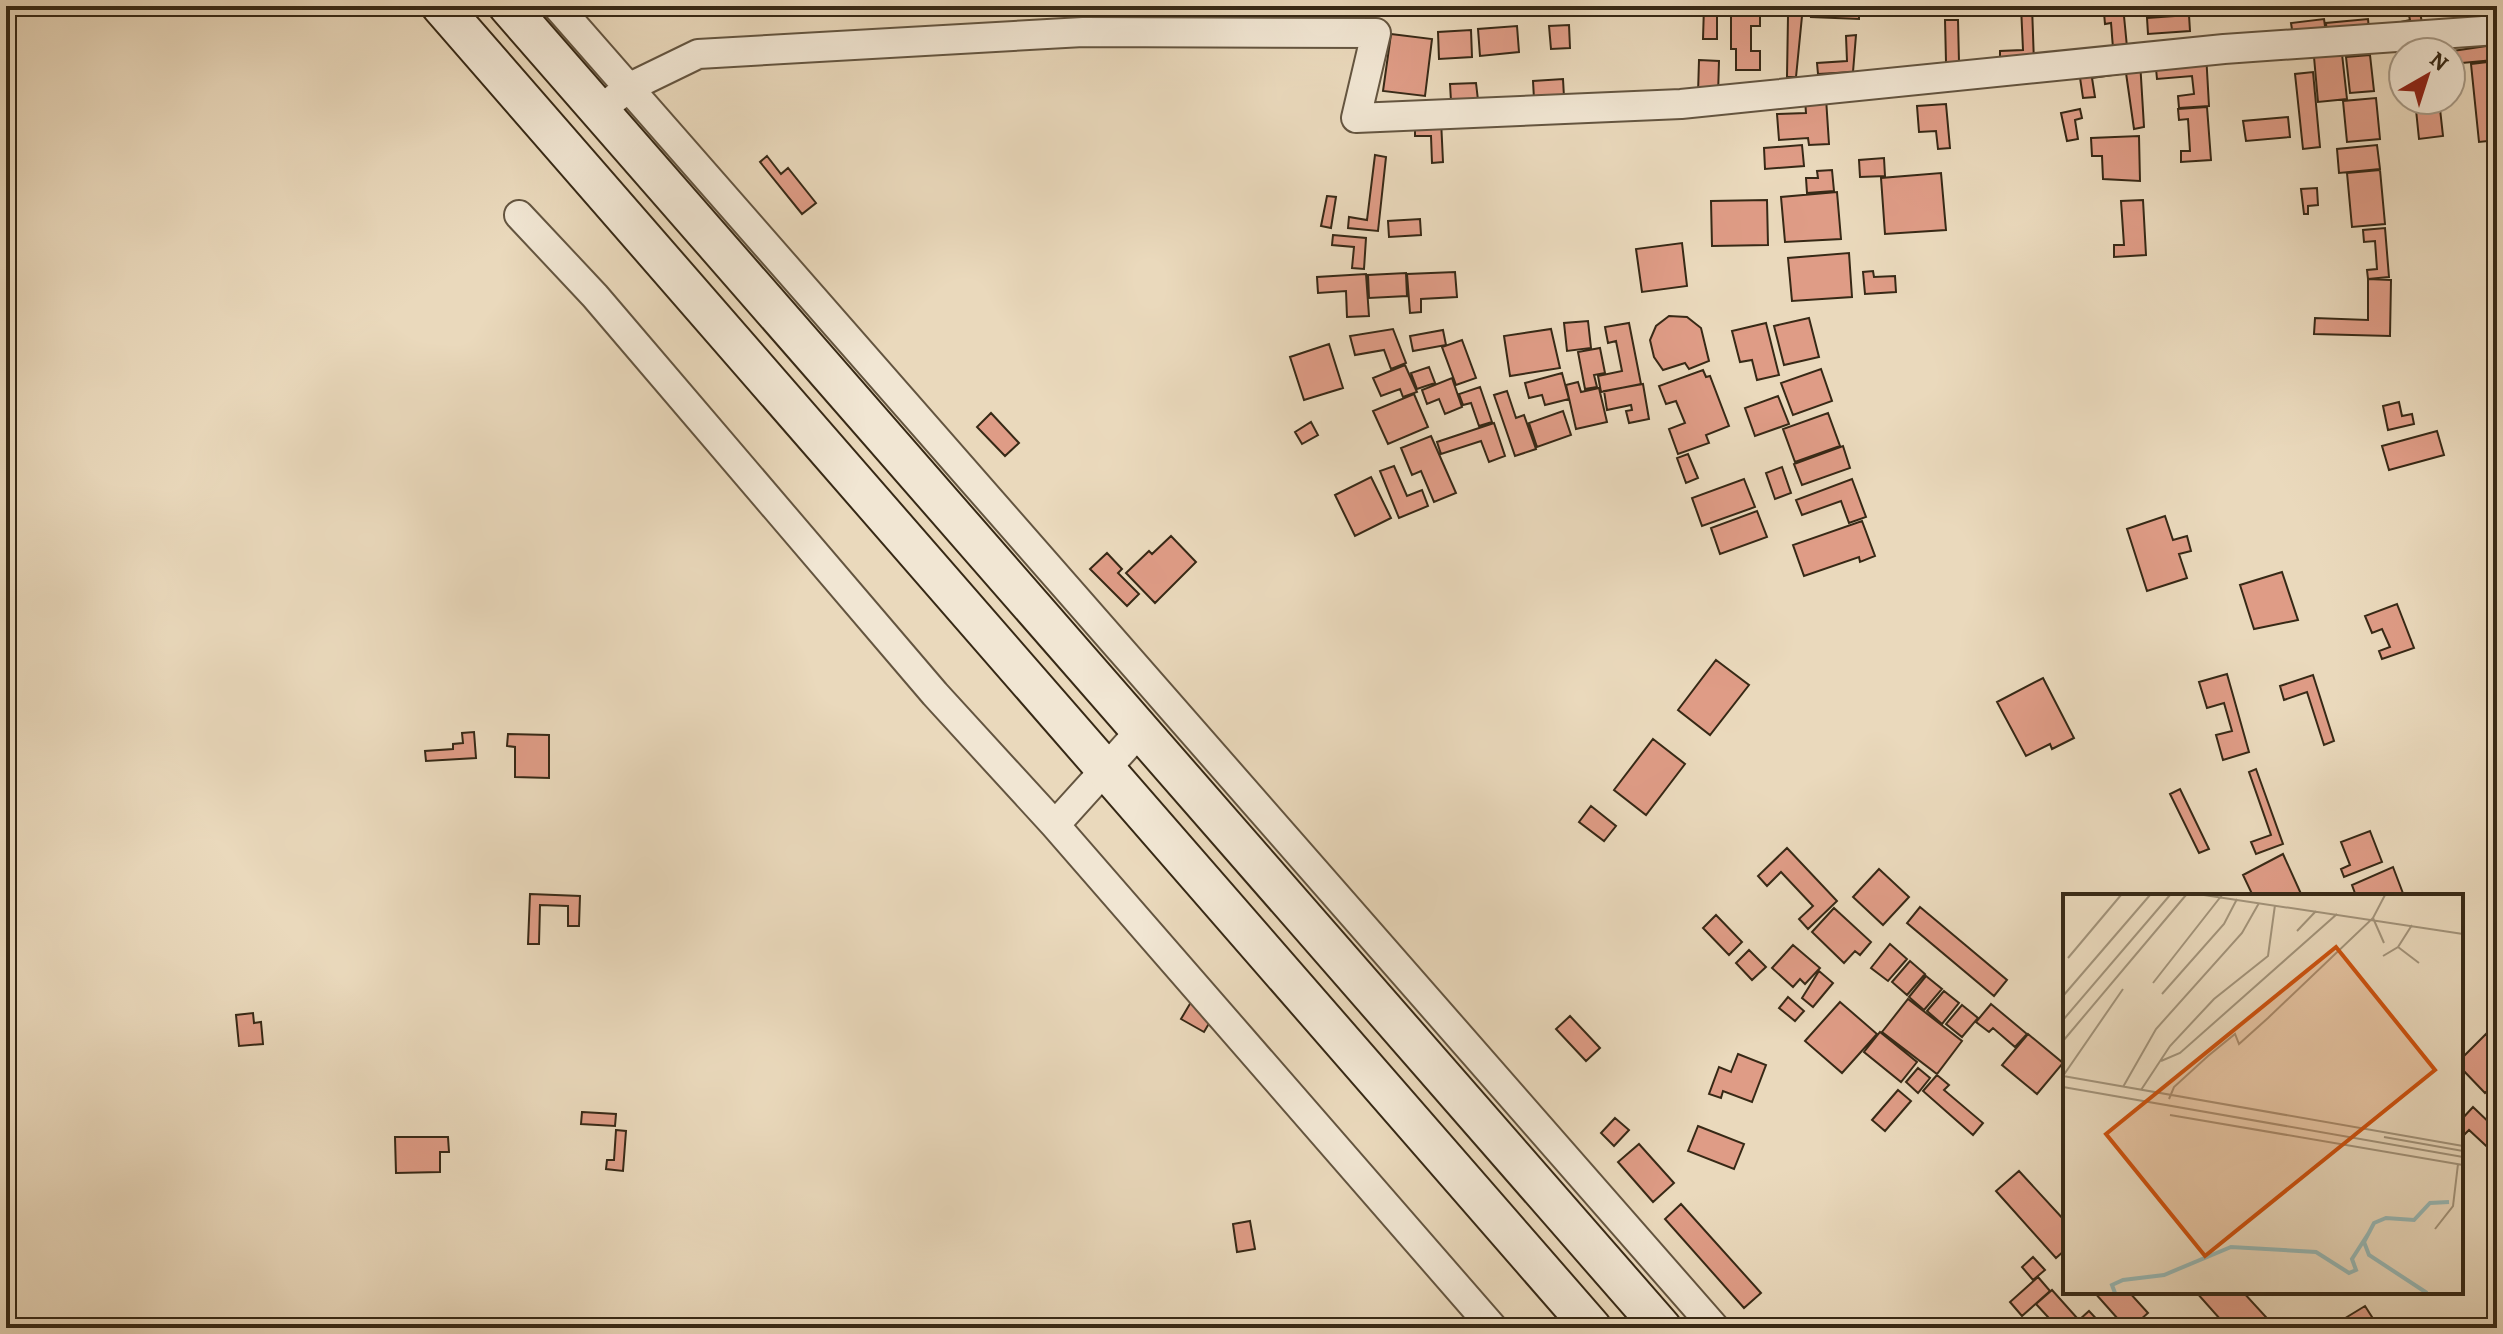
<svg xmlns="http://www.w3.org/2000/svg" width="2503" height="1334" font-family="Alegreya,serif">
<rect width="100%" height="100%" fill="#ead9bc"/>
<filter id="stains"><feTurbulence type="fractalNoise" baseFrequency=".0025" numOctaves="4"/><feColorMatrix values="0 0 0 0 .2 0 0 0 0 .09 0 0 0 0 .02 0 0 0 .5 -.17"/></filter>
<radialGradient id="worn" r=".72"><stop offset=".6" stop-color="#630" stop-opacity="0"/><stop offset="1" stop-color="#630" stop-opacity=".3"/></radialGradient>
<path fill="#df9c86" stroke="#372916" stroke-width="2" d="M1150,6H1176L1177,17L1152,20Z
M1704,6H1717V39H1703Z
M1731,6H1760V26H1751V51H1760V70H1736V49H1731Z
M1768,6H1803L1796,77H1787L1788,16H1768Z
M1812,6H1859V19L1811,17Z
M1917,6H1957V16L1916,15Z
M2021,6H2032L2034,63L2000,64V51L2023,50Z
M2086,6H2123L2127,47L2113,48L2111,23L2105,24L2104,13L2086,15Z
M2407,6H2419L2423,29L2398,34L2396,23L2410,20Z
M2189,15L2190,31L2148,34L2147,18Z
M2324,19L2326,33L2293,36L2291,23Z
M2368,19L2369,30L2327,35L2326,23Z
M1945,20H1958L1959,62H1946Z
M1569,25L1570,48L1551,49L1549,26Z
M1517,26L1519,52L1480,56L1478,29Z
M1471,30L1472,57L1439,59L1438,32Z
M1391,34L1432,39L1425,96L1383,91Z
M1856,35L1853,72L1818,74L1817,63L1847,61L1846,36Z
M2493,45L2494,60L2451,64V52H2446Z
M2206,53L2209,106L2179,108L2178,96L2194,94L2192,76L2157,79L2155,58Z
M2342,54L2347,99L2318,102L2314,57Z
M2370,55L2374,91L2350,93L2346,57Z
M1699,60L1719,61L1718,96L1698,94Z
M2140,61L2144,127L2134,129L2126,73L2092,78L2095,97L2083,98L2079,71Z
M2496,61L2497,140L2479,142L2471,64Z
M2313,72L2320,147L2303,149L2295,74Z
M1563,79L1564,97L1534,99L1533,81Z
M1476,83L1478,100L1451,101L1450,84Z
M1826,98L1829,144L1809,145L1808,138L1779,140L1777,114L1806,113L1805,99Z
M2376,98L2380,139L2347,142L2343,101Z
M2415,100H2439L2443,136L2419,139Z
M1946,104L1950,148L1938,149L1936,131L1919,132L1917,106Z
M2207,107L2211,160L2181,162V151H2190L2188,119L2179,120L2178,109Z
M2080,109L2082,118L2075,120L2078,139L2067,141L2061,113Z
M2288,117L2290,137L2246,141L2243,121Z
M1415,120H1441L1443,162L1432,163L1431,136H1415Z
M2139,136L2140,181L2103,179L2102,156H2092L2091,138Z
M1802,145L1804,166L1765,169L1764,148Z
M2377,145L2380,169L2339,173L2337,149Z
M1375,155L1386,157L1378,231L1348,228L1349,217L1367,220Z
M767,156L781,174L788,168L816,203L802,214L760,162Z
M1884,158L1885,176L1860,177L1859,160Z
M1832,170L1834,191L1807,193L1806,178H1818L1817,171Z
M2380,170L2385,224L2352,227L2347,173Z
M1941,173L1946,230L1885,234L1881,178Z
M2317,188L2318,205L2308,206V214H2304L2301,189Z
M1837,192L1841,239L1785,242L1781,197Z
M1327,196L1336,197L1331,228L1321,226Z
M1767,200L1768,245L1712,246L1711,201Z
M2143,200L2146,255L2114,257V245H2124L2121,201Z
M1420,219L1421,235L1389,237L1388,221Z
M2385,228L2389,277L2368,279L2367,270L2377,269L2375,241L2364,242L2363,230Z
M1333,235L1366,238L1364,269L1352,268L1354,247L1332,245Z
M1682,243L1687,286L1642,292L1636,249Z
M1849,253L1852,297L1792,301L1788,258Z
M1873,271L1874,277L1895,276L1896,292L1865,294L1863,272Z
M1455,272L1457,297L1421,299V312L1410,313L1407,274Z
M1406,273L1407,296L1369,298L1368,275Z
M1366,274L1369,316L1347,317L1346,291L1318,293L1317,277Z
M2368,279L2391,280L2390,336L2314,334L2315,318L2368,320Z
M1669,316L1687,317L1701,328L1709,361L1689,369L1685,363L1663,370L1654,357L1650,340L1656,326Z
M1809,318L1819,357L1784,365L1774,326Z
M1588,321L1591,348L1567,351L1564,323Z
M1629,323L1641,384L1601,392L1598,376L1622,371L1616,341L1608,343L1605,327Z
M1766,323L1779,375L1757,380L1752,360L1740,362L1732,331Z
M1393,329L1406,363L1391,369L1384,350L1355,355L1350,336Z
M1551,329L1560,368L1510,376L1504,336Z
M1443,330L1446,345L1413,351L1410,336Z
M1462,340L1476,378L1456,385L1442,347Z
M1329,344L1343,388L1304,400L1290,357Z
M1600,348L1605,373L1594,375L1597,387L1585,389L1578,352Z
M1405,365L1417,392L1403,397L1400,389L1381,396L1373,378Z
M1429,367L1435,383L1417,389L1411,373Z
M1821,369L1832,401L1793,415L1781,383Z
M1703,370L1706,377L1710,376L1729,426L1706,435L1709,443L1678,454L1669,429L1685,423L1676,401L1666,404L1659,386Z
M1562,373L1569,399L1545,405L1542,395L1529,398L1525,383Z
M1452,378L1462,407L1445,414L1439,399L1427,404L1422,390Z
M1578,382L1581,392L1599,388L1607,422L1576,429L1566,385Z
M1643,384L1649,419L1629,423L1626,411L1632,410L1631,405L1607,410L1604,391Z
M1480,387L1492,422L1479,426L1471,403L1463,405L1459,394Z
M1507,391L1516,418L1524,415L1536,449L1515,456L1494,395Z
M1414,394L1428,427L1388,444L1373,411Z
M1778,396L1789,424L1755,436L1745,408Z
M2399,402L2402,416L2412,414L2414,424L2388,430L2383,406Z
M1563,411L1571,435L1537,447L1529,423Z
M991,413L1019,443L1005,456L977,427Z
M1828,413L1840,446L1795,462L1783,429Z
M1311,422L1318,435L1302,444L1295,432Z
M1494,423L1505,456L1489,462L1481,441L1441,454L1437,442Z
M2437,431L2444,455L2389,470L2382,446Z
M1431,436L1456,493L1434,502L1421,471L1412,475L1401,448Z
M1843,446L1850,468L1802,485L1794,464Z
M1688,454L1698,478L1686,483L1677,458Z
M1394,466L1407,496L1422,490L1428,506L1399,518L1380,471Z
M1782,467L1791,493L1775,499L1766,473Z
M1371,477L1391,518L1355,536L1335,495Z
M1744,479L1755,507L1702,526L1692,498Z
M1852,479L1866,517L1849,523L1841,501L1802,515L1796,500Z
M1757,511L1767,537L1720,554L1711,528Z
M2165,516L2173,540L2187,536L2191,551L2179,554L2187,578L2147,591L2127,529Z
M1862,521L1875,556L1860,562L1859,557L1804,576L1793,545Z
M1171,536L1196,562L1155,603L1126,573L1149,551L1152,554Z
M1107,553L1122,569L1118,573L1139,594L1127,606L1090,569Z
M2282,572L2298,620L2254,629L2240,585Z
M2397,604L2414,648L2382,659L2379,651L2390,647L2382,629L2372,633L2365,616Z
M1716,660L1749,685L1710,735L1678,710Z
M2227,674L2249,752L2223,760L2216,735L2232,731L2224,703L2207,708L2199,682Z
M2313,675L2334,741L2324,745L2307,692L2284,700L2280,686Z
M2043,678L2074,738L2052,749L2050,744L2026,756L1997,702Z
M474,732L476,758L426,761L425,751L453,749V744L463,743L462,733Z
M508,734L549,735V778L515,777V747L507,746Z
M1653,739L1685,764L1646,815L1614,790Z
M2256,769L2283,844L2256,854L2251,842L2271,835L2249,772Z
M2180,789L2209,849L2199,853L2170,794Z
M1591,806L1616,826L1604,841L1579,822Z
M2370,831L2382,862L2344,877L2341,869L2350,865L2341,842Z
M1787,848L1837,901L1808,929L1799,919L1813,906L1781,872L1767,886L1758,876Z
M2283,854L2302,896H2253L2243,875Z
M2393,867L2404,896H2356L2352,885Z
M1879,869L1909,897L1883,925L1853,897Z
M530,894L580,896L579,926H568V906L540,905L539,944H528Z
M1920,907L2007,980L1994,996L1907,923Z
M1834,908L1871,942L1860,955L1855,951L1844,963L1812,932Z
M1716,915L1742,942L1729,955L1703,928Z
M1890,944L1907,959L1888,981L1871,968Z
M1793,945L1820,968L1805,984L1800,979L1793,987L1772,968Z
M1749,950L1766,967L1752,980L1736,963Z
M1910,961L1925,974L1907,995L1892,982Z
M1819,971L1833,983L1813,1007L1802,998Z
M1926,976L1942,989L1924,1010L1909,997Z
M1944,991L1959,1003L1942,1024L1927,1011Z
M1788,997L1804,1011L1795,1021L1779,1008Z
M1908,999L1962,1041L1937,1074L1882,1032Z
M1191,1002L1214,1015L1204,1032L1181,1019Z
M1840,1002L1877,1034L1842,1073L1805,1041Z
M1991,1004L2027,1034L2015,1047L1993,1028L1989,1032L1976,1022Z
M1962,1005L1978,1018L1962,1037L1946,1024Z
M253,1013L254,1023L261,1022L263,1044L239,1046L236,1015Z
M1570,1016L1600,1048L1586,1061L1556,1029Z
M1880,1032L1917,1062L1901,1082L1864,1052Z
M2028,1034L2063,1063L2037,1094L2002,1065Z
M2486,1034L2497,1045V1082L2485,1093L2461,1068V1059Z
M1738,1054L1766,1065L1752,1102L1723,1091L1721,1098L1709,1094L1719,1067L1731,1072Z
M1918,1068L1930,1078L1918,1093L1906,1082Z
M1937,1075L1949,1085L1944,1090L1983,1123L1973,1135L1923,1091Z
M1898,1090L1911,1101L1885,1131L1872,1120Z
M2473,1107L2497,1130V1173L2489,1165L2497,1156L2469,1130L2461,1138V1120Z
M582,1112L616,1114L615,1126L581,1124Z
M1615,1118L1629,1130L1614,1146L1601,1133Z
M1698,1126L1744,1144L1734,1169L1688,1151Z
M616,1130L626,1131L623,1171L606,1169L607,1160H614Z
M395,1137H448L449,1152H440V1172L396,1173Z
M1639,1144L1674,1183L1653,1202L1618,1162Z
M2019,1171L2065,1221V1250L2056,1258L1996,1191Z
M1681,1204L1761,1293L1744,1308L1665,1219Z
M1250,1221L1255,1249L1237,1252L1233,1224Z
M2033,1257L2045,1270L2033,1280L2022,1267Z
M2038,1277L2050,1291L2022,1316L2010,1302Z
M2052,1290L2086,1328H2058L2036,1304Z
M2094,1292H2129L2148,1313L2131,1328H2107L2118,1319Z
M2196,1292H2243L2276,1328H2228Z
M2365,1306L2379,1328H2329Z
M2089,1311L2105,1328H2087L2079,1320Z"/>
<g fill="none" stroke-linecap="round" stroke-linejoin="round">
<defs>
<path id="minor" d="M557,6L1715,1328
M599,111L628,88L698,54L1083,32L1376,33L1356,118L1681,104L2224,49L2497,30
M519,215L595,296L935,694L1055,825L1493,1328
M1055,825L1141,730"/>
<path id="secondary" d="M441,6L1592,1328
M508,6L1662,1328"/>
</defs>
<use href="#minor" stroke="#645540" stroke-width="32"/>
<use href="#secondary" stroke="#372916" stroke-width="42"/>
<use href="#minor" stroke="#f1e6d3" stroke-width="28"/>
<use href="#secondary" stroke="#f1e6d3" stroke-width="38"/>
</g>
<g transform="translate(2063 894)">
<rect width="400" height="400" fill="#ead9bc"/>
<path fill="none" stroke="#98b9b6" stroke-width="4" d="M52,399L49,391L60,386L101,381L168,353L253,358L286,379L293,376L289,365L307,337M364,399L306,361L301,348L311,329L323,324L351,326L367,309L386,308"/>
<path fill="none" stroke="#a2937a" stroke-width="2" d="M141,1L400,40M310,24L321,49M234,37L253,17M335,53L356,69M320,62L335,53L349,31M5,64L58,1M90,89L159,1M99,100L161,30L174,5M0,102L87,1M0,126L107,1M0,147L123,1M98,167L117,159L274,20M0,182L400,252M0,182L60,95M0,193L400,263M60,193L93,135L179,39L196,9M78,196L107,152L151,105L205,62L212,11M106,205L111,193L145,162L172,140L176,150L205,124L310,24L322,1M107,221L400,271M321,243L400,257M372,335L390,312L395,270"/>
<path fill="#cd520e" fill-opacity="0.15" stroke="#cd520e" stroke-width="4" d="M273,53L372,176L142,362L43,240Z"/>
<rect width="400" height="400" fill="none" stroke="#372916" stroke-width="4"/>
</g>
<rect width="2503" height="1334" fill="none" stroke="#ead9bc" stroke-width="32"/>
<rect x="8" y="8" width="2487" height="1318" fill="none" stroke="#372916" stroke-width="4"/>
<rect x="16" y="16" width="2471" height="1302" fill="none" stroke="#372916" stroke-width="2"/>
<g transform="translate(2427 76) rotate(39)"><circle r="38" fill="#f1e6d3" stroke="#a79a87" stroke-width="2"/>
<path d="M0-6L14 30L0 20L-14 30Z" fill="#8f2418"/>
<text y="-12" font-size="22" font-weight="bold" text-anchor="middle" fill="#372916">N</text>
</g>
<rect width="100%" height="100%" filter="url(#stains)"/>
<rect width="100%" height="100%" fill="url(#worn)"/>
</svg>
